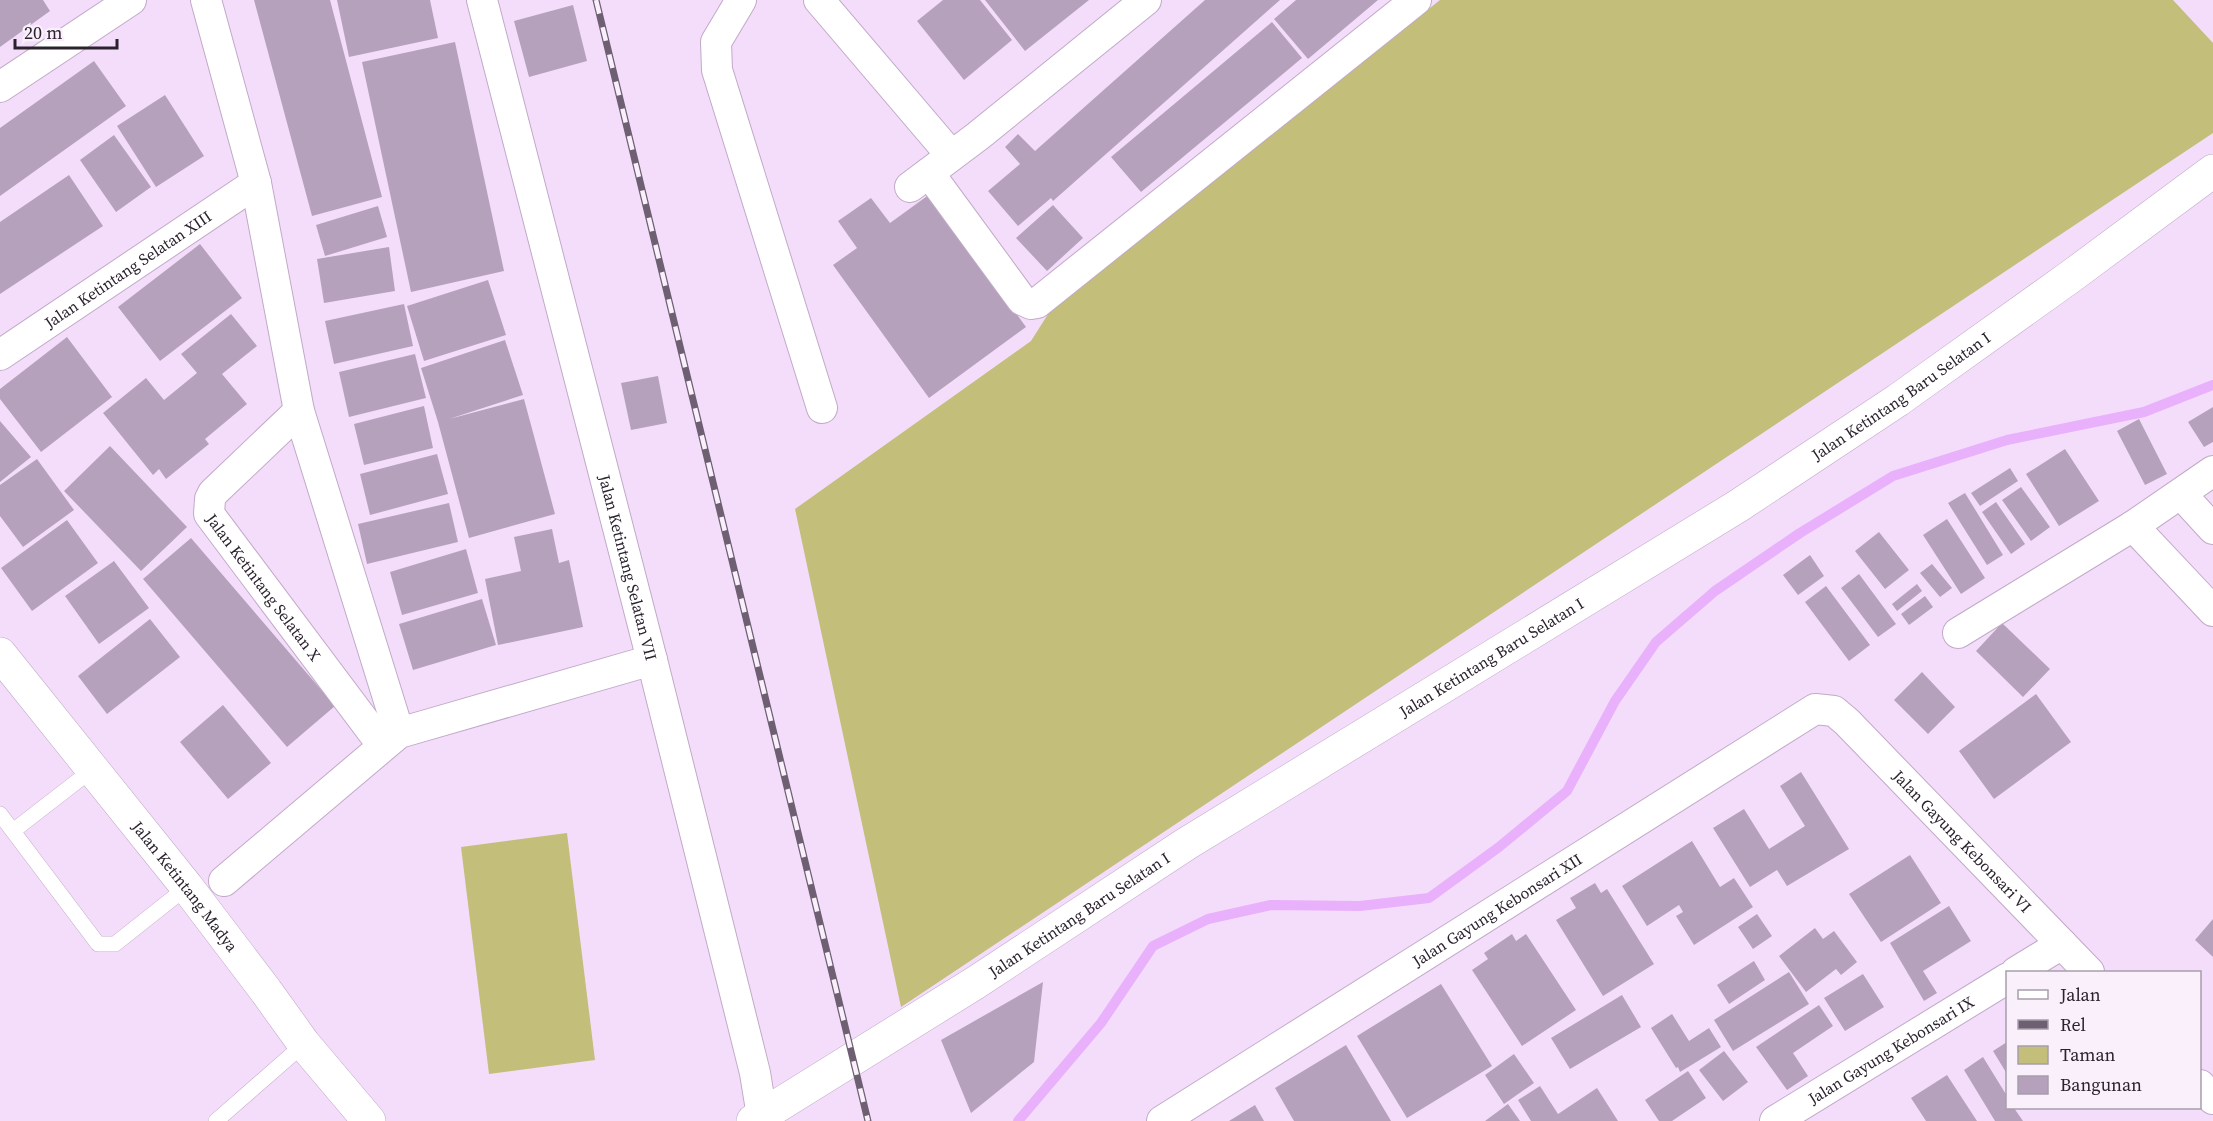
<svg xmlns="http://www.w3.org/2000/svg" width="2213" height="1121" font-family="'Source Serif 4',serif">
<rect width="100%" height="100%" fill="#f4ddfb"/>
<path fill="#c3be7a" d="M1440,0H2173L2213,43V133L901,1007L795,509L1031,341L1050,311Z
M567,833L595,1060L489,1074L461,847Z"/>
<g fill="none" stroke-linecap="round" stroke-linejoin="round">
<path stroke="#e9b0fb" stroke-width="10" d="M1018,1121L1101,1023L1153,946L1208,919L1271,905L1360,906L1429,898L1499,847L1567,791L1615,701L1656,642L1715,591L1800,533L1893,476L2007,440L2144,412L2213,385"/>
</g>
<path fill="#b6a1bd" d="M0,0H43L50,11L0,47Z
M254,0H330L382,197L312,216Z
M337,0H430L438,38L349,57Z
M943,0H980L1012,40L964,80L917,21Z
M985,0H1089L1025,51Z
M1205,0H1280L1053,201L1051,198L1018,226L988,191L1020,164L1005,147L1018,134L1035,151Z
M1296,0H1378L1308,59L1274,19Z
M573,5L587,61L529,77L514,21Z
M1272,22L1302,58L1141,192L1111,157Z
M455,42L504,271L411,292L362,62Z
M94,61L126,106L0,196V128Z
M165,95L204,156L156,187L117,126Z
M114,135L151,187L116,212L80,160Z
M69,175L103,226L0,294V222Z
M930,194L1026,327L929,398L833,265L857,248L838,221L871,198L890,223Z
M1053,205L1083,238L1047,271L1016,238Z
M378,206L387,237L325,256L316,225Z
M200,244L242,298L160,361L118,307Z
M389,247L395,291L324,303L317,259Z
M488,280L506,335L424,361L407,306Z
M404,304L413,346L334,364L325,321Z
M231,314L257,346L222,374L247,404L205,439L209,444L166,479L159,469L153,475L103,413L146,378L164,400L197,373L181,354Z
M67,337L112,397L41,452L0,399V389Z
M505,340L523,395L449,419L524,399L555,514L469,538L438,422L421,368Z
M415,354L426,398L349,417L339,372Z
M658,376L667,423L631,430L621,383Z
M424,406L433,448L364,465L354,424Z
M2213,407V442L2204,447L2188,422Z
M2139,419L2167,474L2145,485L2117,431Z
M0,421L31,457L0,482Z
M110,446L187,527L141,571L64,491Z
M2065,449L2099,501L2059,526L2026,474Z
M437,454L448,494L370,515L360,474Z
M37,459L74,510L23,547L0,516V485Z
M2010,468L2018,481L1980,506L1971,493Z
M2021,487L2050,527L2031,541L2002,500Z
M1965,493L2003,555L1987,565L1948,503Z
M1996,502L2025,544L2011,554L1982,512Z
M449,503L458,542L367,564L358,524Z
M1947,519L1985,578L1961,594L1923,535Z
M67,520L98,563L32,611L1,568Z
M552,529L559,563L569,560L583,627L498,645L485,579L521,571L514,537Z
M1879,532L1909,570L1885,589L1855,551Z
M191,538L335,706L287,747L143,579Z
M466,549L478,593L402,615L390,572Z
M1810,555L1824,576L1798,595L1783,575Z
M114,561L149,608L99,644L65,596Z
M1932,564L1952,588L1940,597L1920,573Z
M1859,574L1896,624L1878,637L1841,588Z
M1917,584L1922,591L1897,611L1892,604Z
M1826,586L1870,645L1849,661L1805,602Z
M1925,596L1933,607L1909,625L1901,614Z
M482,599L496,645L413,670L399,624Z
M150,619L180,657L107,714L78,676Z
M2002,623L2050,669L2023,697L1976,651Z
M1922,672L1955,707L1928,734L1894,700Z
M2036,694L2071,742L1994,799L1959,751Z
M223,705L271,763L228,799L180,742Z
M1801,772L1849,849L1787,886L1777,870L1750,887L1713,828L1744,809L1769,849L1805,826L1780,786Z
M1692,841L1720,887L1734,878L1753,907L1694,945L1676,916L1683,912L1679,905L1647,926L1622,886Z
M1910,855L1941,903L1881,942L1849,894Z
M1595,883L1601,893L1607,889L1654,964L1603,996L1556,920L1576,908L1570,898Z
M1949,906L1971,941L1923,971L1937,993L1924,1001L1890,943Z
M1757,914L1772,936L1753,949L1738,927Z
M2213,919V957L2195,940Z
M1815,928L1823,939L1834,931L1857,962L1841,975L1836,969L1806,992L1779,956Z
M1512,934L1516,941L1526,934L1576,1010L1522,1046L1472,970L1488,959L1484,953Z
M1754,961L1765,980L1729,1004L1717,985Z
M1789,972L1809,1004L1733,1051L1714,1020Z
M1863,974L1884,1007L1845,1031L1824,998Z
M1043,982L1034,1062L971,1113L941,1040Z
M1441,984L1492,1066L1407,1118L1357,1036Z
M1622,995L1641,1027L1570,1069L1551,1038Z
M1819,1005L1833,1026L1793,1053L1808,1076L1787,1090L1756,1047Z
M1672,1014L1689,1041L1709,1028L1721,1047L1680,1072L1678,1067L1676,1068L1651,1028Z
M2007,1042V1074L1993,1051Z
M1346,1045L1391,1121H1294L1275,1088Z
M1724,1051L1748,1082L1723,1101L1699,1070Z
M1514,1054L1534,1083L1504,1104L1485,1075Z
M1983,1057L2007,1096V1107L2014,1108L2023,1121H1995L1964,1070Z
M1688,1071L1706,1098L1672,1121H1659L1645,1100Z
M1947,1075L1977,1121H1926L1911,1098Z
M1540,1086L1558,1114L1597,1088L1618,1121H1531L1518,1100Z
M1508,1104L1520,1121H1485Z
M1255,1105L1264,1121H1229Z"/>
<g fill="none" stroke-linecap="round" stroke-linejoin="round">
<defs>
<path id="service" d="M0,814L98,944H115L187,887
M13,831L93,769
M216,1121L304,1044"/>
<g id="minor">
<path d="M206,0L256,183L299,411L399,733"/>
<path id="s1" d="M482,0L652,660L755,1073L762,1116"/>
<path d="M741,0L716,42L717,70L822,408"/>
<path d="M819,0L951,155"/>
<path d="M0,87L131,0"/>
<path d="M929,173L1022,300L1031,304L1037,303L1416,0"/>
<path d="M910,187L978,136L1146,0"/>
<path id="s2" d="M0,355L256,183"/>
<path id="s3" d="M299,411L213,493L210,499L209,514L383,746"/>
<path d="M2181,494L2213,529"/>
<path d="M2133,526L2213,611"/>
<path d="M1958,633L2133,526L2213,471"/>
<path d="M224,881L399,733L652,660"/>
<path d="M2016,972L2062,944"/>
<path d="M2200,1085L2213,1099"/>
<path id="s4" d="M1162,1121L1815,709L1834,711L1847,722L2089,972"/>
<path id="s5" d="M1775,1121L2008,978"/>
</g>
<g id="tertiary">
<path id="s6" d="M0,654L187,887L266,991L304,1044L369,1121"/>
<path id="s7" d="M753,1121L975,983L1186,844L1738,506L1898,400L2070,277L2213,171"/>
</g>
</defs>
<use href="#service" stroke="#c0aac7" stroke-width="16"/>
<use href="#minor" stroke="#c0aac7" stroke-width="32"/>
<use href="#tertiary" stroke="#c0aac7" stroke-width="34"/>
<use href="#service" stroke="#fff" stroke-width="15"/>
<use href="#minor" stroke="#fff" stroke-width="30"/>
<use href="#tertiary" stroke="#fff" stroke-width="33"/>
<defs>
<path id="rail" d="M596,0L868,1121"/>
</defs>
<use href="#rail" stroke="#6e6072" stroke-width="7"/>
<use href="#rail" stroke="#f9f0fc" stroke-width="4.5" stroke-dasharray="14" stroke-linecap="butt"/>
</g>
<g text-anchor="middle" stroke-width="4.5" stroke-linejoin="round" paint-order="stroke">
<g font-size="16" fill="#2b222e" stroke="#f9f0fc">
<text dy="6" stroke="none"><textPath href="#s2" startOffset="154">Jalan Ketintang Selatan XIII</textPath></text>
<text dy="6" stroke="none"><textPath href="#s7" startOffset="1358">Jalan Ketintang Baru Selatan I</textPath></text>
<text dy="6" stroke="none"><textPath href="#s1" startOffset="586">Jalan Ketintang Selatan VII</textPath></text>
<text dy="6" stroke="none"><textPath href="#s3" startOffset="232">Jalan Ketintang Selatan X</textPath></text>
<text dy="6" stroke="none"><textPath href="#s7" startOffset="872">Jalan Ketintang Baru Selatan I</textPath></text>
<text dy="6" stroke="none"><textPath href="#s4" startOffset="974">Jalan Gayung Kebonsari VI</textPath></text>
<text dy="6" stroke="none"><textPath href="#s6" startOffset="297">Jalan Ketintang Madya</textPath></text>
<text dy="6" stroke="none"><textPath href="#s4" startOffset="396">Jalan Gayung Kebonsari XII</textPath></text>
<text dy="6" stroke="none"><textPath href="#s7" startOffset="386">Jalan Ketintang Baru Selatan I</textPath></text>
<text dy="6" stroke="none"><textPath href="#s5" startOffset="136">Jalan Gayung Kebonsari IX</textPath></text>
</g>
</g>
<rect x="2006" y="971" width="195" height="138" fill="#f9f0fc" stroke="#a79eaa" stroke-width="1.5"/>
<rect x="2018" y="990" width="30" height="9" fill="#ffffff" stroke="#a79eaa" stroke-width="1.5"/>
<text x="2060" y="1001" font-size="18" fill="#2b222e">Jalan</text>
<rect x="2018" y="1020" width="30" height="9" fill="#6e6072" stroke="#a79eaa" stroke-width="1.5"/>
<text x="2060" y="1031" font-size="18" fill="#2b222e">Rel</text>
<rect x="2018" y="1046" width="30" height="18" fill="#c3be7a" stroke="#a79eaa" stroke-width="1.5"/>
<text x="2060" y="1061" font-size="18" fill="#2b222e">Taman</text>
<rect x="2018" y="1076" width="30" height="18" fill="#b6a1bd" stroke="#a79eaa" stroke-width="1.5"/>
<text x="2060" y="1091" font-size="18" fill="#2b222e">Bangunan</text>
<path d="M15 39v9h102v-9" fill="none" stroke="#2b222e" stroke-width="3"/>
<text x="24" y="39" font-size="18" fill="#2b222e" stroke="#f9f0fc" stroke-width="4.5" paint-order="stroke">20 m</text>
</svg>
